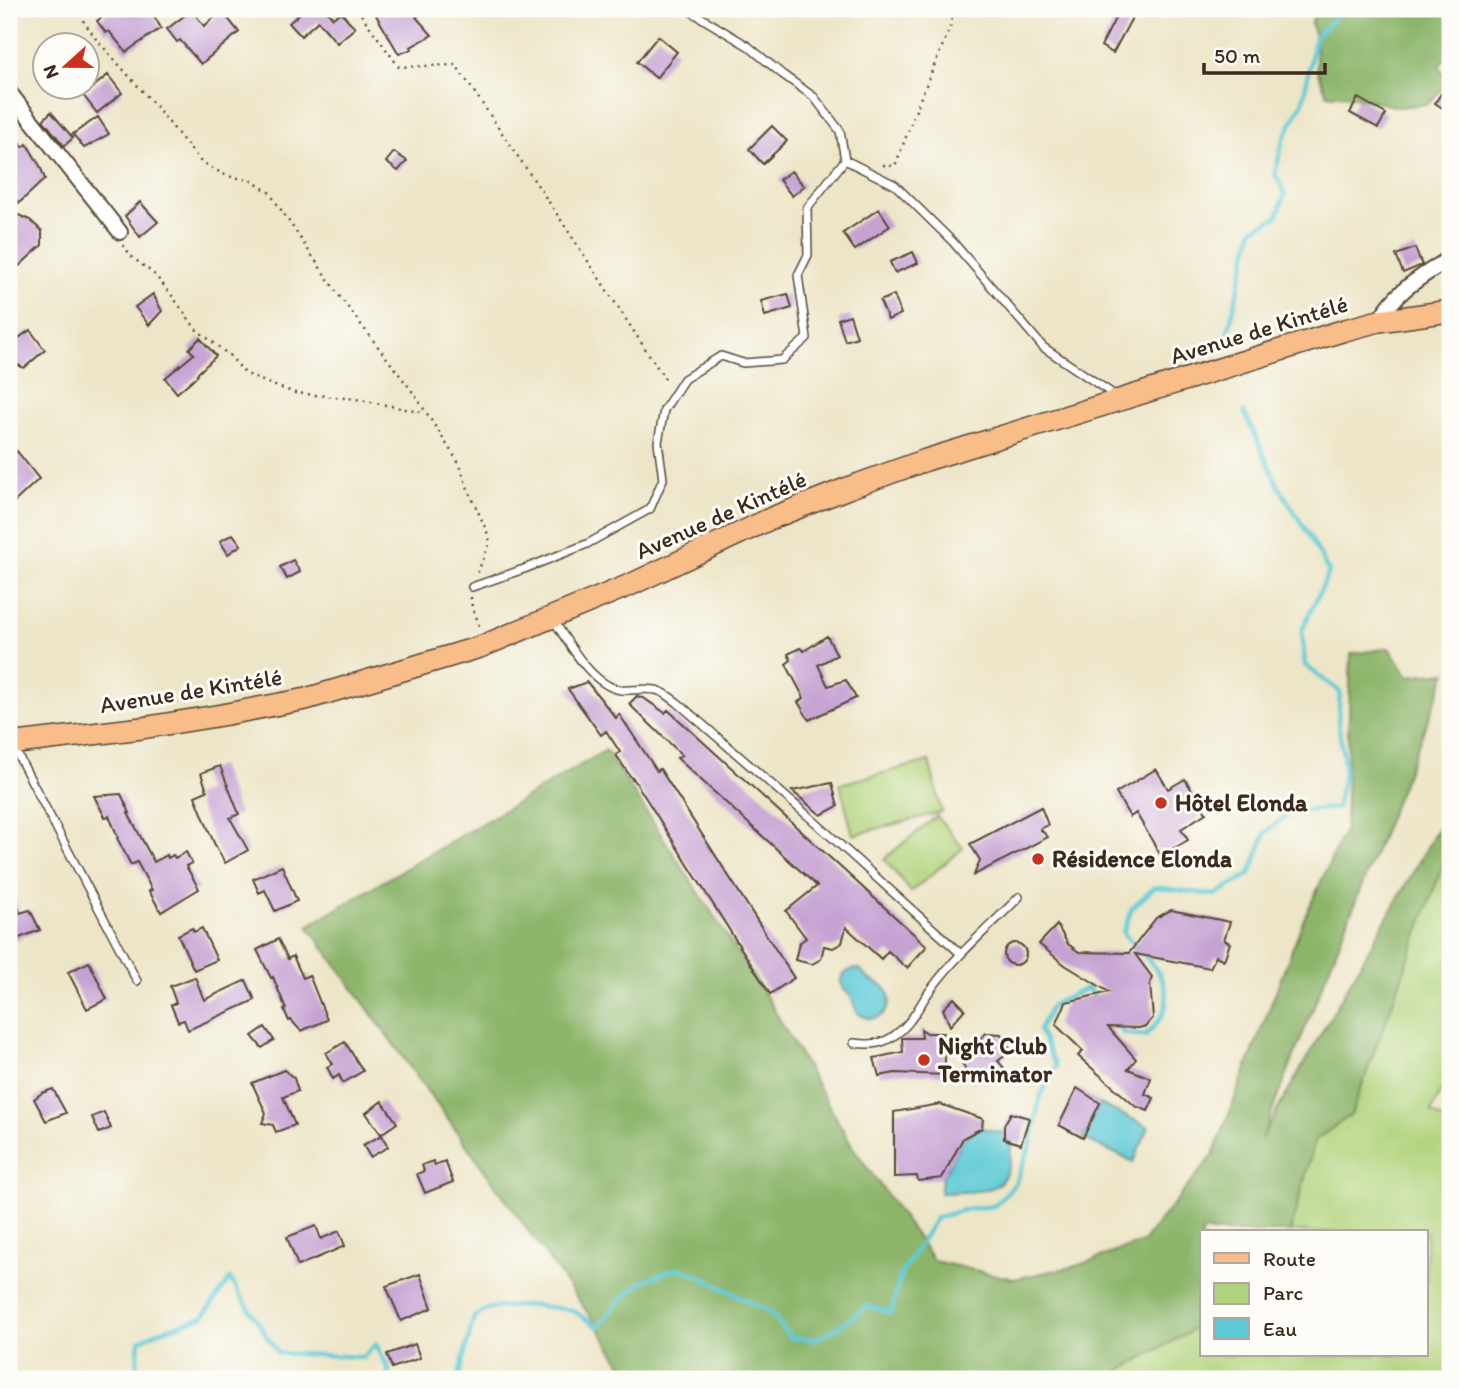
<svg xmlns="http://www.w3.org/2000/svg" width="1459" height="1388" font-family="Itim,sans-serif">
<rect width="100%" height="100%" fill="#fdfcf7"/>
<filter id="ink" filterUnits="userSpaceOnUse"><feTurbulence type="fractalNoise" baseFrequency=".0143" numOctaves="2"/><feDisplacementMap in="SourceGraphic" scale="14" xChannelSelector="R" yChannelSelector="G"/><feConvolveMatrix kernelMatrix="1 2 1 2 8 2 1 2 1" color-interpolation-filters="sRGB"/></filter>
<filter id="wash" filterUnits="userSpaceOnUse"><feTurbulence type="fractalNoise" baseFrequency=".00686" numOctaves="4" result="noise"/><feDisplacementMap in="SourceGraphic" scale="28" xChannelSelector="R" yChannelSelector="G"/><feGaussianBlur stdDeviation="1.57" result="paint"/><feColorMatrix in="noise" values="0 0 0 0 0 0 0 0 0 0 0 0 0 0 0 0 0 1.4 0 .05"/><feComposite in="paint" operator="in"/></filter>
<g filter="url(#wash)">
<rect width="100%" height="100%" fill="#ede5c7"/>
<path fill="#b1d37b" stroke="#767e4c" stroke-width="2" d="M929,761L942,812L853,835L840,784Z
M937,816L963,848L911,892L884,859Z
M1443,865L1450,869V1086L1445,1083L1431,1112L1450,1124V1375L1444,1379H1104L1202,1325V1355H1426V1232H1290L1315,1140L1351,1115Z"/>
<path fill="#8cb56b" stroke="#647044" stroke-width="2" d="M1317,9H1450V56L1439,65L1448,82L1428,104L1398,107L1351,96L1327,94L1317,71L1315,37L1311,23Z
M1389,648L1408,676L1447,672L1261,1139L1450,807L1443,865L1351,1115L1315,1140L1290,1232H1202V1325L1104,1379H631L598,1327L308,926L606,750L766,996L852,1146L934,1261L1014,1279L1076,1266L1143,1242L1213,1155L1303,921L1345,829L1351,654Z"/>
<path fill="#5ecad6" stroke="#4c7a7a" stroke-width="2" d="M860,969C864,973 866,978 871,980C876,983 882,983 885,988C897,1002 883,1024 865,1017C853,1013 856,1004 850,996C847,991 846,993 843,988C836,975 848,969 860,969Z
M1100,1104L1149,1127L1133,1162L1083,1138Z
M982,1128L1004,1133V1139L1011,1141C1011,1198 986,1190 940,1193L942,1178L963,1138Z"/>
<g fill="none" stroke-linecap="round" stroke-linejoin="round">
<path stroke="#5ecad6" stroke-width="4.5" d="M1227,336L1253,229L1277,217L1285,194L1275,174L1283,140L1303,101L1315,37L1344,9
M1115,1022L1123,1033L1145,1036C1150,1031 1156,1025 1160,1019C1182,986 1144,955 1123,933L1132,908L1155,887L1215,895L1250,874L1266,832L1290,812L1337,808L1345,768L1338,722L1340,692L1305,665L1302,630L1329,572L1310,537L1279,487L1244,412
M136,1379L139,1341L157,1332L203,1317L230,1279L278,1353L363,1357L376,1344L389,1371L387,1379
M458,1379L474,1317L490,1308L534,1305L572,1310L598,1327L620,1301L641,1282L677,1268L702,1277L771,1313L791,1338L816,1339L837,1328L867,1306L891,1313L901,1274L936,1218L966,1209L994,1206L1015,1184L1031,1143L1040,1097L1056,1066L1039,1030L1052,1005L1087,988L1097,999"/>
</g>
<g id="blocks">
<path fill="#c6a2d3" d="M112,9H150L161,28L126,52L109,31L106,33L97,21Z
M305,9H331L328,12L333,18L341,12L355,28L337,43L318,21L301,36L289,23Z
M386,9H430L416,17L432,35L411,47L412,49L399,54L376,15Z
M1120,9H1125L1134,14L1113,53L1101,46Z
M192,10L204,26L222,11L239,32L201,64L180,40L177,42L167,29Z
M658,36L677,52L656,78L637,62Z
M108,75L122,93L97,113L83,95Z
M1450,80V113L1435,103Z
M1358,98L1386,114L1378,128L1350,113Z
M51,112L73,138L64,146L43,120Z
M98,117L109,134L84,148L73,134Z
M772,126L787,141L763,164L749,149Z
M9,129L23,147L27,144L40,166L45,179L19,203L9,192Z
M394,152L407,161L398,171L386,162Z
M791,171L804,186L792,196L779,180Z
M140,202L158,222L140,237L125,216Z
M879,209L890,226L855,250L843,233Z
M16,214L30,220L42,231V245L18,267L9,256V220Z
M1415,248L1422,265L1403,273L1396,255Z
M913,252L918,263L895,273L890,262Z
M153,294L162,311L149,325L135,307Z
M788,294L792,308L765,316L761,301Z
M894,295L901,314L888,320L880,301Z
M850,315L857,337L845,341L838,319Z
M30,330L45,350L24,368L10,361L9,345Z
M200,338L216,356L197,374L198,375L177,393L165,378L194,354L189,349Z
M17,451L39,479L9,507V460Z
M233,534L241,545L228,554L220,541Z
M293,560L300,572L287,579L280,567Z
M827,636L837,655L818,665L828,686L846,680L856,698L809,720L798,702L804,698L786,664L791,660L788,654L800,648L804,651Z
M587,682L616,718L619,714L657,771L660,769L794,978L770,994L633,778L632,779L616,755L620,752L606,731L601,735L568,689Z
M637,696L645,699L665,713L668,710L927,946L907,968L888,951L881,959L846,927L842,943L833,948L824,946L821,959L812,964L795,960L799,943L806,938L786,911L817,886L677,758L682,755L629,704Z
M220,766L239,814L230,818L248,850L225,863L214,843L195,796L207,791L201,773Z
M1156,769L1168,789L1185,779L1206,813L1181,829L1188,840L1161,856L1136,813L1130,817L1116,793Z
M832,783L838,806L821,815L792,791Z
M121,794L130,813H128L154,862L167,855L168,858L173,855L175,858L186,852L192,863L186,866L199,889L161,912L149,891L152,890L137,862L131,865L117,838L118,837L109,816L105,817L94,796Z
M1041,807L1048,825L1040,829L1048,837L974,875L980,860L970,844Z
M282,866L297,901L275,911L265,890L259,893L253,879Z
M9,886H10L20,913L30,910L40,930L9,942Z
M1171,910L1230,922L1224,940L1230,943L1224,960L1216,956L1210,968L1135,954L1152,977L1150,984L1153,1018L1146,1026L1139,1028L1108,1027L1136,1059L1128,1069L1151,1078L1145,1094L1154,1098L1148,1111L1135,1106L1078,1056L1083,1051L1056,1025L1066,1002L1109,992L1065,965L1039,944L1057,925L1068,944L1079,952L1129,953L1156,918Z
M192,928L194,932L202,928L217,960L194,970L178,935Z
M278,939L288,959L293,956L303,978L309,975L327,1020L301,1031L291,1020L289,1021L284,1010L286,1009L273,977L271,978L257,950Z
M1004 954a11 11 0 1 1 22 0a11 11 0 1 1-22 0Z
M89,962L107,999L87,1009L68,972Z
M195,977L204,1000L246,980L255,1000L188,1030L184,1020L178,1022L171,1005L176,1003L170,986Z
M954,998L965,1009L950,1026L943,1009Z
M265,1027L274,1040L262,1048L252,1036Z
M921,1029L927,1033H943L936,1040L945,1046V1075L895,1073L879,1076L874,1058L903,1052L902,1038H922Z
M986,1033L1001,1034L1011,1051L998,1061L1004,1068L999,1080H969L961,1058L974,1052L975,1043Z
M345,1042L363,1071L343,1083L339,1075L333,1079L327,1067L333,1064L326,1053Z
M284,1070L294,1078L298,1091L283,1097L295,1125L276,1132L273,1125L262,1123L266,1113L252,1083Z
M1077,1088L1100,1103L1083,1138L1059,1125Z
M53,1089L66,1113L46,1121L34,1099L42,1093Z
M382,1101L397,1123L381,1134L366,1113Z
M940,1104L983,1119L982,1128L963,1138L942,1178L918,1181L917,1176L894,1177V1112Z
M104,1112L111,1128L99,1133L92,1117Z
M1011,1113L1029,1118L1021,1144L1004,1139V1125Z
M382,1135L388,1147L370,1157L363,1145Z
M433,1161L435,1165L445,1161L453,1182L425,1193L417,1174L424,1171L422,1165Z
M316,1226L321,1239L339,1231L345,1246L298,1266L287,1237Z
M420,1274L432,1308L401,1321L386,1286Z
M415,1344L420,1358L392,1368L387,1354Z"/>
</g>
</g>
<g filter="url(#ink)">
<use href="#blocks" fill-opacity="0" stroke="#564637" stroke-width="2"/>
<g fill="none" stroke-linecap="round" stroke-linejoin="round">
<defs>
<path id="service" d="M845,160L895,185L953,242L1043,347L1116,396
M472,587L524,569L587,544L650,509L663,479L658,442L664,410L684,379L721,356L743,363L782,360L807,338L798,275L808,255L807,208L845,160L840,131L814,97L782,74L748,46L687,9
M554,621C569,643 592,686 621,690C633,691 647,687 659,691C666,693 672,699 678,703L815,822L961,954
M13,746L137,981
M854,1043C869,1045 882,1045 895,1035C913,1023 919,1004 932,988C957,954 990,927 1019,897"/>
<path id="minor" d="M9,92L120,232
M1379,321C1397,289 1420,278 1450,258"/>
<path id="primary" d="M9,744L142,728L222,715L306,699L480,647L632,584L772,518L848,488L926,460L1345,330L1379,321L1450,311"/>
</defs>
<use href="#service" stroke="#564637" stroke-width="10"/>
<use href="#minor" stroke="#564637" stroke-width="18"/>
<use href="#primary" stroke="#564637" stroke-width="24"/>
<path stroke="#564637" stroke-width="2.5" stroke-dasharray="2 5" stroke-linecap="butt" d="M75,9L96,39L153,103L201,162L227,176L250,180L269,192L340,297L415,395L460,465L466,484L487,532L490,542L477,574
M357,9L399,67L456,65L559,217L667,382
M883,165L895,166L921,97L950,28L954,9
M123,245L132,257L155,275L170,293L196,329L230,356L245,373L267,383L295,393L356,399L425,413
M471,597C471,611 477,614 479,627"/>
<use href="#service" stroke="#fff" stroke-width="7"/>
<use href="#minor" stroke="#fff" stroke-width="14"/>
<use href="#primary" stroke="#f8bd89" stroke-width="21"/>
</g>
</g>
<g fill="#c8321e" stroke="#fdfcf7" stroke-width="2.5">
<circle cx="1161" cy="803" r="7"/>
<circle cx="1038" cy="859" r="7"/>
<circle cx="924" cy="1060" r="7"/>
</g>
<g text-anchor="middle" stroke-width="6" stroke-linejoin="round" paint-order="stroke">
<g font-size="24" fill="#3b2a1e" stroke="#fdfcf7">
<text transform="translate(1259 330) rotate(-17)" y="8">Avenue de Kintélé</text>
<text transform="translate(721 515) rotate(-24)" y="8">Avenue de Kintélé</text>
<text transform="translate(191 691) rotate(-9)" y="8">Avenue de Kintélé</text>
</g>
<g font-size="24" font-weight="bold" fill="#3b2a1e" stroke="#fdfcf7" text-anchor="start">
<text x="1175" y="811">Hôtel Elonda</text>
<text x="1052" y="867">Résidence Elonda</text>
<text x="938" y="1054">Night Club<tspan x="938" dy="28">Terminator</tspan></text>
</g>
</g>
<rect width="1459" height="1388" fill="none" stroke="#fdfcf7" stroke-width="35"/>
<rect x="1200" y="1230" width="228" height="126" fill="#fdfcf7" stroke="#afa8a0" stroke-width="2"/>
<rect x="1214" y="1253" width="35" height="10" fill="#f8bd89" stroke="#afa8a0" stroke-width="2"/>
<text x="1263" y="1266" font-size="21" fill="#3b2a1e">Route</text>
<rect x="1214" y="1283" width="35" height="21" fill="#b1d37b" stroke="#afa8a0" stroke-width="2"/>
<text x="1263" y="1300" font-size="21" fill="#3b2a1e">Parc</text>
<rect x="1214" y="1318" width="35" height="21" fill="#5ecad6" stroke="#afa8a0" stroke-width="2"/>
<text x="1263" y="1336" font-size="21" fill="#3b2a1e">Eau</text>
<g transform="translate(66 66) rotate(249)"><circle r="33" fill="#fdfcf7" stroke="#afa8a0" stroke-width="2"/>
<path d="M0-5L12 26L0 18L-12 26Z" fill="#c8321e"/>
<text y="-10" font-size="19" font-weight="bold" text-anchor="middle" fill="#3b2a1e">N</text>
</g>
<path d="M1204 63v10h121v-10" fill="none" stroke="#3b2a1e" stroke-width="3.5"/>
<text x="1214" y="63" font-size="21" fill="#3b2a1e" stroke="#fdfcf7" stroke-width="5" paint-order="stroke">50 m</text>
</svg>
